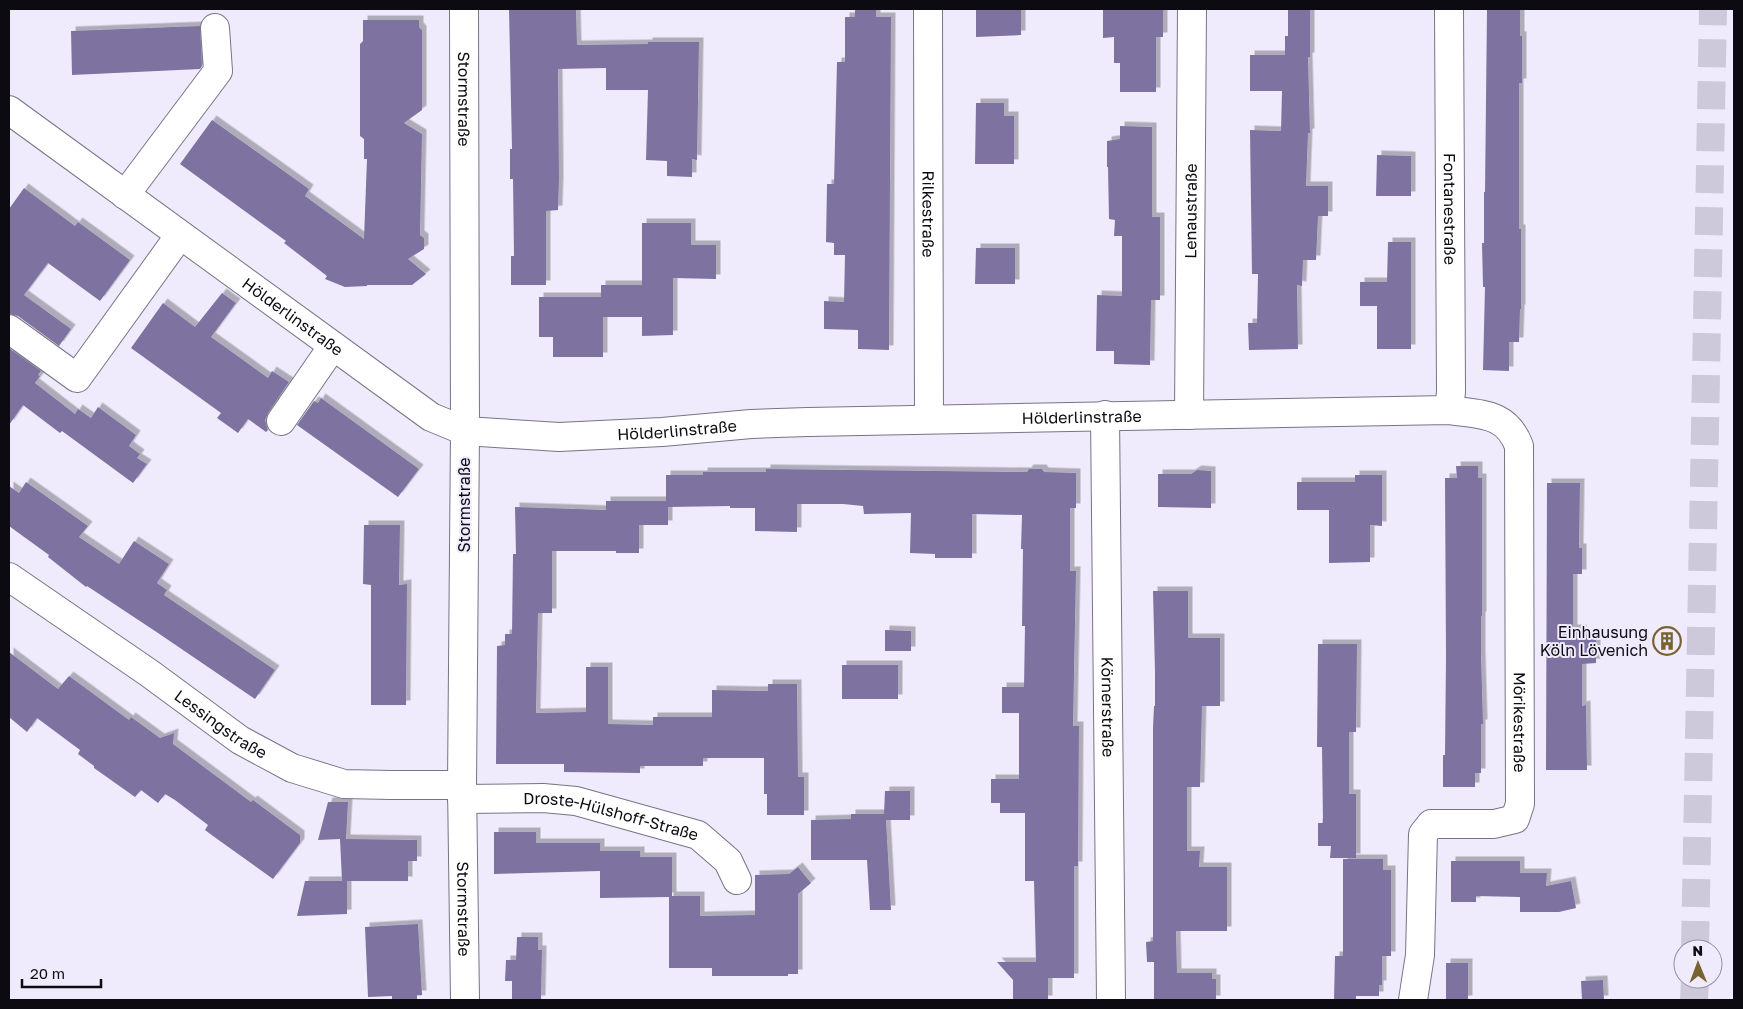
<svg xmlns="http://www.w3.org/2000/svg" width="1743" height="1009" font-family="'Golos Text',sans-serif">
<defs>
<filter id="shadow"><feDropShadow dx="4.5" dy="-4.5" stdDeviation="0" flood-color="#0004"/></filter>
</defs>
<rect width="100%" height="100%" fill="#efebfd"/>
<path fill="#7e73a0" filter="url(#shadow)" d="M509,9H576L577,45L648,44V42H699L697,160L692,159V177L667,176V161L646,160L648,90H606V68L558,69L559,179L558,210L546,211V285H511V256H514L513,179H510V149H512Z
M855,9H876V17H891L889,350L858,349V330L824,329V301L844,302L845,255H834V243L826,242L827,184H834L837,62H845V17H855Z
M976,9H1021V35L976,37Z
M1103,9H1163V37H1156V92H1120V63H1114V37L1103,38Z
M1288,9H1310V57H1308L1310,133H1308L1306,186H1328V216H1318L1316,260H1303L1302,286L1297,285L1298,349L1249,350L1248,323H1257L1258,274H1252L1250,130L1281,131L1282,91H1250V55H1285V36H1288Z
M1487,9H1520V36H1522V83H1519V229H1521V309H1520L1519,342H1509V371L1483,370L1485,287H1483L1482,243H1484V192H1485Z
M363,20H419V27L422,30V110L404,123L422,134L420,235L424,238V249L408,259L426,274L412,285H367V286L345,287L325,279L327,276L284,243L286,241L180,164L212,120L309,189L305,196L364,239L367,159H364V139L360,136V44L363,41Z
M200,26L202,66L200,69L72,75L71,31Z
M976,103H1004V116H1014V164H975Z
M1120,126L1152,127V217H1160V300H1151L1150,365L1114,364V351H1096L1097,295L1122,296V236H1114L1115,220L1109,219L1108,167H1107V141L1120,139Z
M1377,155L1411,156V196H1376Z
M24,188L75,226L78,222L130,260L100,301L48,263L24,295L71,329L59,346L18,316L9,314V209Z
M642,223H691V245H716V279L673,278V335L642,336V317H603V357H553V337H539V297H601V285H642Z
M1388,242H1411V349H1377V306H1360V282H1387Z
M976,248H1015V284H975Z
M222,293L236,303L211,337L268,378L272,371L289,382L268,413L265,420L268,430L266,432L248,419L238,433L217,418L221,413L131,348L163,303L195,327Z
M9,348L41,371L38,375L40,376L35,383L75,414L78,409L91,418L98,407L136,435L129,446L140,454L137,458L147,464L133,483L62,431L60,433L23,405L9,425Z
M321,398L419,469L398,497L297,425L314,401L318,403Z
M1456,466H1478V478H1482V616H1481V655L1483,724H1481V773H1475V787H1443V755H1445L1446,656L1445,478H1457Z
M766,469L1027,472L1029,469H1042L1044,472L1076,473V508H1070V571H1076L1073,726H1079L1078,866H1074V978H1048V1000H1013V980L997,962H1036L1034,881H1025V813H1000V803H991V779H1019V713H1002V687H1024L1025,626H1022L1023,549H1021L1022,515L972,514V558H935V554L910,553L911,513L864,514L863,506L843,504H797V532L755,531V508H730V506L668,507V525H639V553H616V551H552V613H538L536,713L586,712V667H608V724L653,725V717H712V690L768,691V684H797L798,777H804V815H767V794H764V758H703V766H640V773L564,772V764H496L497,646L505,645V634H512L513,554H516L515,507L606,510V501H666V475H703V472H766Z
M1197,470L1211,471V508L1158,507V474H1191Z
M1355,475H1382V526L1370,525V562L1329,563V510H1297V482H1355Z
M26,482L88,526L79,537L119,564L134,541L169,564L157,583L167,590L164,595L275,670L255,699L158,633L87,586L86,587L48,557L49,555L9,526V486L19,493Z
M1547,483H1580L1579,548H1582V574H1573V629H1582V634L1596,635V663L1582,664V706L1586,705L1587,770H1546Z
M364,525H400L399,585L407,584L406,705H371V585L363,584Z
M1153,591H1188V638H1220V706H1202L1200,787H1187V851H1200L1199,867H1227V931H1176L1177,973H1212V979H1216V1000H1154V962H1147L1146,942L1153,941V728L1154,706H1155V672Z
M885,630L911,631V651H885Z
M1318,644H1357L1356,732H1349V794H1356V858H1330L1331,846H1318V823H1323L1322,747H1317Z
M9,652L58,689L69,676L129,720L131,717L160,738L174,733L173,744L251,802L253,800L300,835V843L273,879L213,836L205,830L208,825L175,800L165,794L158,803L141,790L135,797L94,768V766L78,754L80,750L37,718L27,732L9,717Z
M842,665H898V699H842Z
M885,791H910V820H886L891,910H870L867,860H811V820L851,819V814H884Z
M328,802H348L346,839L417,840V861H408V881H342L340,839L318,840Z
M494,832H536V843H600V851H640V857H672V896H700V916L755,915V875L789,874L798,867L811,883L798,894V974H788V976H712V968H669V897L600,898V871L494,874Z
M1343,859H1383V870H1391V956H1382V985H1379V996H1356V1000H1334L1335,956H1343Z
M1451,861H1520V873H1547L1546,886L1571,881L1576,908L1559,912H1520V897L1476,896V902H1451Z
M305,881H347V914L297,916Z
M418,924L422,995H417V1000H392V996L368,997L365,927Z
M517,937H538V950H542L541,1000H512V981H505L506,960H516Z
M1446,963H1468V1000H1446Z
M1603,980L1604,1000H1582L1581,981Z"/>
<g fill="none" stroke-linecap="round" stroke-linejoin="round">
<path stroke="#cdc9da" stroke-width="28" stroke-dasharray="28 14" stroke-linecap="butt" d="M1695,949L1713,9
M1694,1000L1695,979"/>
<defs>
<g id="minor">
<path id="s1" d="M464,9L465,431L462,785L465,1000"/>
<path id="s2" d="M928,9L929,419"/>
<path id="s3" d="M1449,9L1451,392L1449,410"/>
<path id="s4" d="M9,110L431,417L465,431L559,437L662,432L751,424L808,422L1449,410C1481,415 1506,412 1519,446L1520,804L1515,819L1494,824H1431L1423,834L1420,955L1413,1000"/>
<path d="M125,195L218,71L215,28"/>
<path d="M9,329L77,378L180,235"/>
<path id="s5" d="M1105,415L1111,1000"/>
<path id="s6" d="M1189,415L1192,9"/>
<path d="M281,421L333,346"/>
<path id="s7" d="M9,577L149,673L240,740L292,768L344,784L391,785H462"/>
<path id="s8" d="M462,799L543,798L576,801L698,835L728,861L737,880"/>
</g>
</defs>
<use href="#minor" stroke="#777484" stroke-width="30"/>
<use href="#minor" stroke="#fff" stroke-width="28"/>
</g>
<defs>
<symbol id="building-ring" viewBox="-11 -11 22 22"><circle r="9.5" fill="#efebfd" stroke="#786231" stroke-width="1.5"/><path d="M-4-6H4V6H1V3H-1V6H-4ZM-2.5-4.3h1.7v1.8h-1.7ZM.8-4.3h1.7v1.8H.8ZM-2.5-1h1.7V.8h-1.7ZM.8-1h1.7V.8H.8Z" fill="#786231"/></symbol>
</defs>
<g fill-rule="evenodd">
<use href="#building-ring" x="1651" y="625" width="32" height="32"/>
</g>
<g text-anchor="middle" stroke-width="4" stroke-linejoin="round" paint-order="stroke">
<g font-size="16" fill="#0c0b11" stroke="#efebfd">
<text dy="6" stroke="none"><textPath href="#s1" startOffset="90">Stormstraße</textPath></text>
<text dy="6" stroke="none"><textPath href="#s3" startOffset="200">Fontanestraße</textPath></text>
<text dy="6" stroke="none"><textPath href="#s6" startOffset="204">Lenaustraße</textPath></text>
<text dy="6" stroke="none"><textPath href="#s2" startOffset="205">Rilkestraße</textPath></text>
<text dy="6" stroke="none"><textPath href="#s4" startOffset="351">Hölderlinstraße</textPath></text>
<text dy="6" stroke="none"><textPath href="#s4" startOffset="1176">Hölderlinstraße</textPath></text>
<text dy="6" stroke="none"><textPath href="#s4" startOffset="771">Hölderlinstraße</textPath></text>
<text transform="translate(464 505) rotate(-90)" y="6">Stormstraße</text>
<text dy="6" stroke="none"><textPath href="#s5" startOffset="292">Körnerstraße</textPath></text>
<text dy="6" stroke="none"><textPath href="#s7" startOffset="258">Lessingstraße</textPath></text>
<text dy="6" stroke="none"><textPath href="#s4" startOffset="1904">Mörikestraße</textPath></text>
<text dy="6" stroke="none"><textPath href="#s8" startOffset="151">Droste-Hülshoff-Straße</textPath></text>
<text dy="6" stroke="none"><textPath href="#s1" startOffset="900">Stormstraße</textPath></text>
</g>
<g font-size="16" fill="#0c0b11" stroke="#efebfd" text-anchor="end">
<text x="1648" y="638">Einhausung<tspan x="1648" dy="18">Köln Lövenich</tspan></text>
</g>
</g>
<rect width="1743" height="1009" fill="none" stroke="#0c0b11" stroke-width="20"/>
<g transform="translate(1698 964) rotate(359)"><circle r="24" fill="#efebfd" stroke="#94919f"/>
<path d="M0-4L9 19L0 12L-9 19Z" fill="#786231"/>
<text y="-8" font-size="14" font-weight="bold" text-anchor="middle" fill="#0c0b11">N</text>
</g>
<path d="M22 979v8h79v-8" fill="none" stroke="#0c0b11" stroke-width="2.5"/>
<text x="30" y="979" font-size="15" fill="#0c0b11" stroke="#efebfd" stroke-width="4" paint-order="stroke">20 m</text>
</svg>
